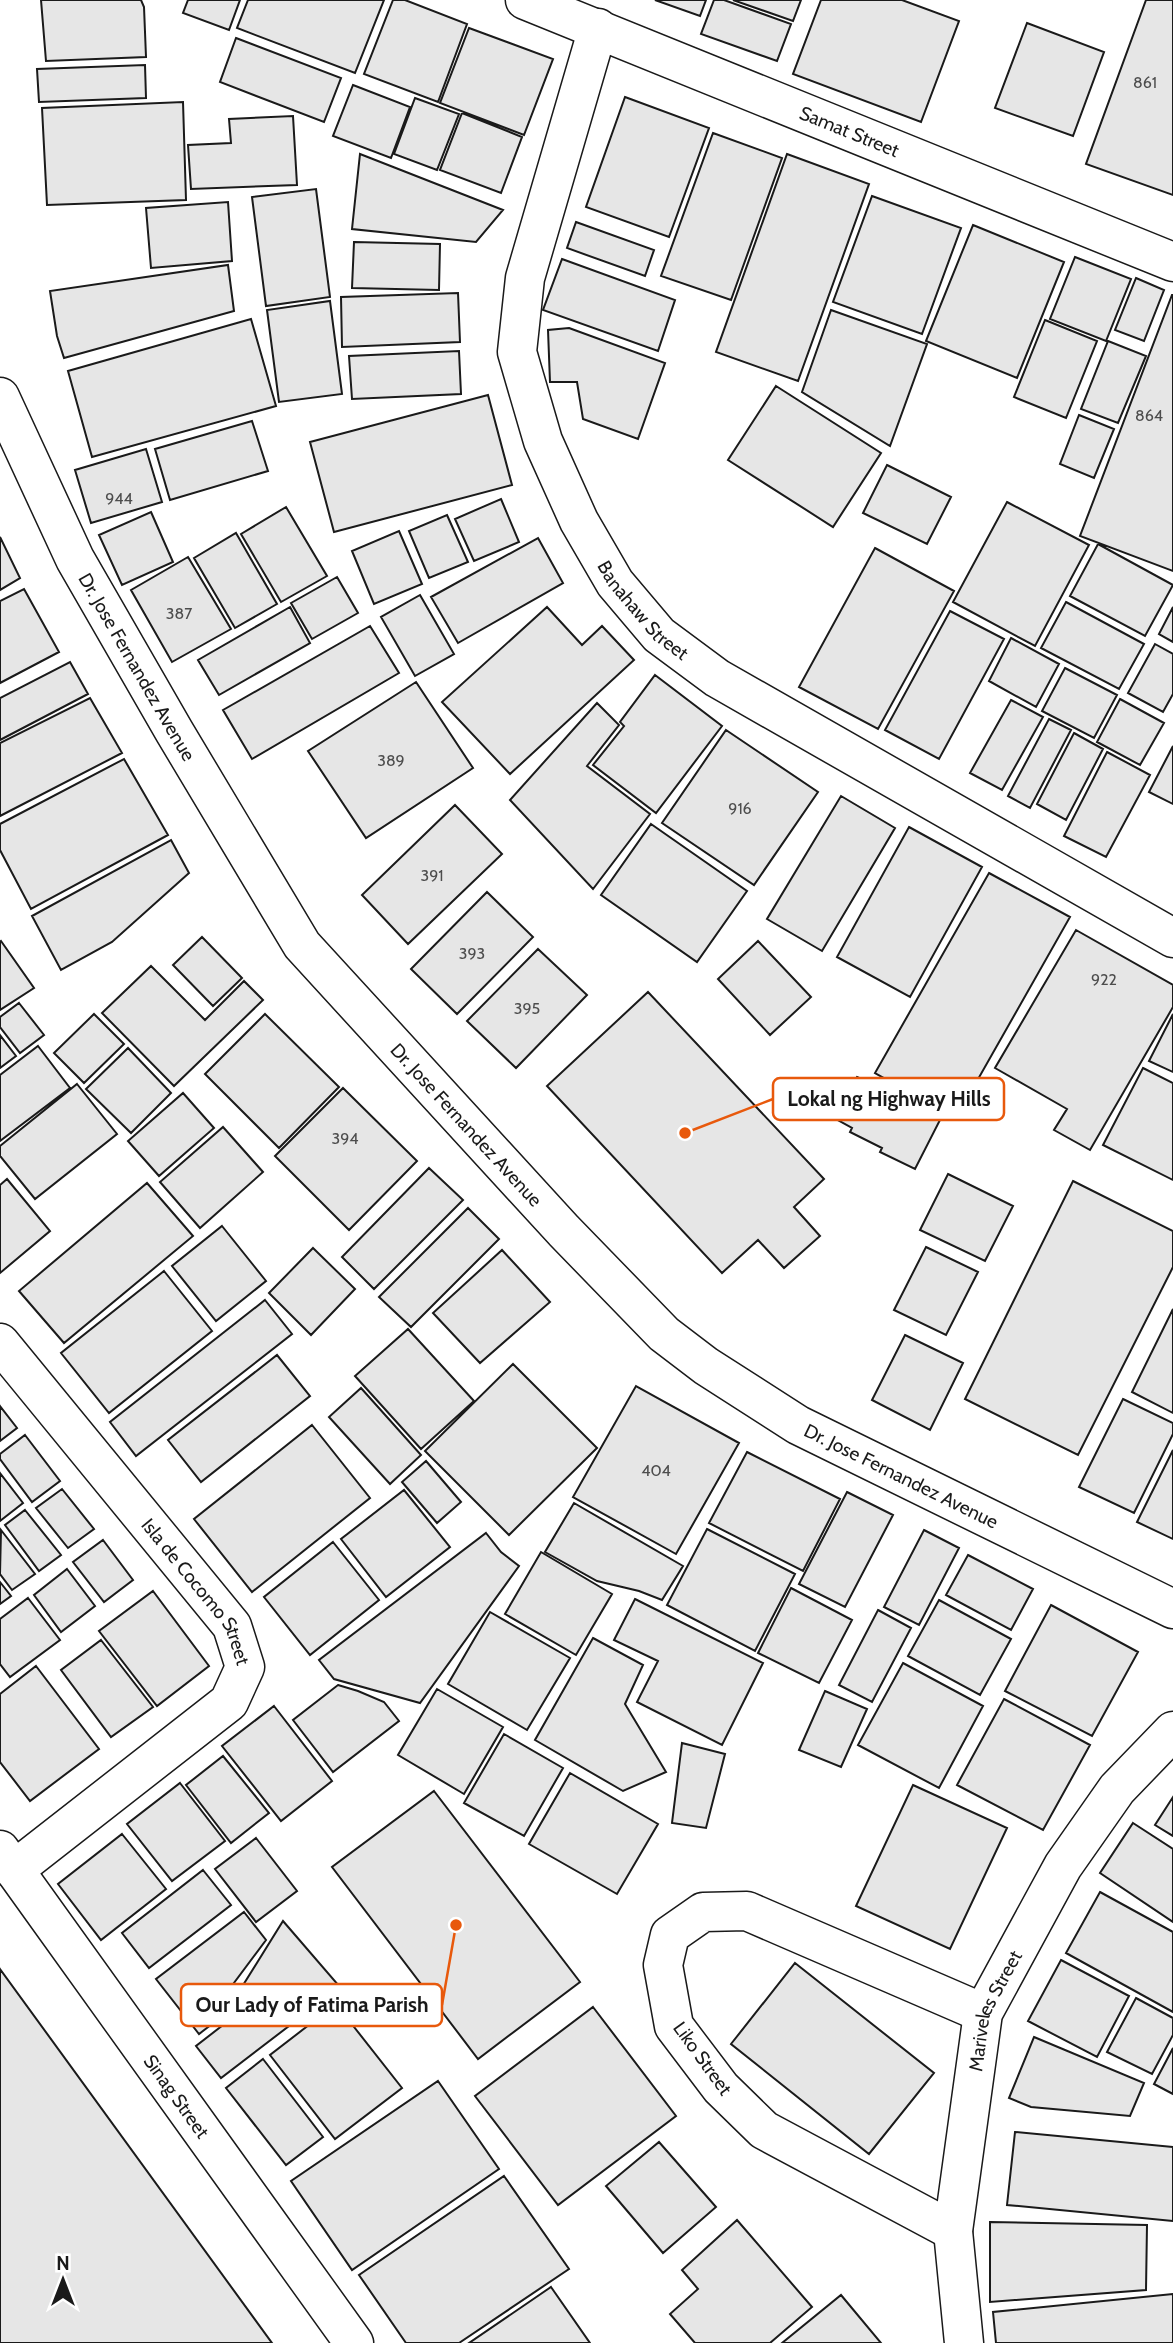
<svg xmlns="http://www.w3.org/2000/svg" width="1173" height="2343" font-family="Cabin,sans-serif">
<rect width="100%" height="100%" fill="#fff"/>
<path fill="#e6e6e6" stroke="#1a1a1a" stroke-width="2" d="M41,0H141L144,7L146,57L46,61Z
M188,0H240L229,30L183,13Z
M248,0H384L355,73L237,28Z
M393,0H405L467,24L438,102L364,74Z
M655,0H706L700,16Z
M714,0H724L791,24L777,61L701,34Z
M733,0H801L793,21Z
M821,0H902L959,21L921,122L793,74Z
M1146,0H1173V195L1086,164Z
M1027,23L1104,52L1073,136L995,108Z
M469,28L553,59L524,135L440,103Z
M236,38L341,78L324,122L220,82Z
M145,65L146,98L39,102L37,69Z
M353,85L410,107L391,158L333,136Z
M625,97L709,128L669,237L586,207Z
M415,98L459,114L437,170L394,154Z
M183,102L186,200L47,205L42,108Z
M462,113L522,137L501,193L440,170Z
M293,116L297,185L191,189L188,145L231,143L229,119Z
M713,133L782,158L731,300L661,276Z
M360,154L503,210L476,242L352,229Z
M787,154L869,184L798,381L716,352Z
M316,189L330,297L266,306L252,197Z
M872,196L961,228L922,334L833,302Z
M228,202L232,261L151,268L146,208Z
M576,222L654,250L645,276L567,248Z
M973,225L1064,262L1017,378L926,341Z
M354,242L440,244L439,290L352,288Z
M1075,257L1131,279L1106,341L1050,319Z
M562,259L675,300L658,351L543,310Z
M228,265L234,311L64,358L57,336L50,291Z
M1136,278L1164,290L1144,341L1115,330Z
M458,293L460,342L342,347L341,297Z
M1172,295H1173V571L1080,536Z
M330,301L342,394L279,402L267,310Z
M831,310L927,344L890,446L802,392Z
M251,319L276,406L92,457L68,371Z
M1045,320L1097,341L1066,418L1014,397Z
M569,328L665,363L638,439L583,419L577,382H550L548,330Z
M1108,341L1146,356L1118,423L1081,409Z
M459,351L461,394L352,399L349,356Z
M776,386L881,453L833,527L728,460Z
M488,395L512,485L334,532L310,442Z
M1079,415L1114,429L1094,478L1060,464Z
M252,421L268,471L170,500L155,449Z
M146,449L162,502L91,523L75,470Z
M887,465L951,497L927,544L863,513Z
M501,499L519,542L474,561L455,519Z
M1007,502L1089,545L1035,646L953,602Z
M286,507L327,576L281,602L241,534Z
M151,512L173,562L122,585L99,535Z
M447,515L468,562L429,578L409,531Z
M399,531L422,584L374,604L352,551Z
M236,533L277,604L235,628L194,558Z
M0,537L20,578L0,590Z
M538,538L563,583L458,643L431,597Z
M1098,544L1173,585L1145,636L1070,596Z
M875,548L954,591L878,729L799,687Z
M188,557L231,629L172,662L131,590Z
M337,577L358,613L312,639L291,603Z
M24,589L59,652L0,683V601Z
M420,595L454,654L415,676L381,617Z
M1066,602L1144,644L1119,689L1041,648Z
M290,607L310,643L219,695L198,660Z
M547,607L582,645L602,626L634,660L510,774L442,702Z
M1173,607V642L1159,634Z
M950,611L1004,639L939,759L885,730Z
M370,626L399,673L252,759L223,710Z
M1011,638L1059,664L1036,707L989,681Z
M1155,644L1173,654V694L1163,712L1128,693Z
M70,662L88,694L0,740V698Z
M1065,668L1117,695L1094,738L1042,711Z
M655,675L722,726L656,813L593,765L624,726L620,722Z
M416,682L473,768L366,838L308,751Z
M90,698L122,753L0,816V743Z
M1120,699L1164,723L1140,765L1097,742Z
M1011,700L1043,717L1002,790L970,773Z
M597,703L619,725L587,766L650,814L593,889L510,800Z
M1049,719L1071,730L1030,808L1008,796Z
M726,730L818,792L754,885L662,823Z
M1074,733L1103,749L1066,820L1037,804Z
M1173,746V804L1149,792Z
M1107,752L1150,775L1106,857L1064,836Z
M124,759L168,835L31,909L0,850V824Z
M841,796L895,828L822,951L767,919Z
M455,805L502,854L408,944L362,895Z
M651,824L747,891L697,962L601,895Z
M909,827L982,867L910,997L837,957Z
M171,840L189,873L112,942L61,970L32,916Z
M989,873L1070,917L956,1118L875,1073Z
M487,892L533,937L457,1014L411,969Z
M1076,930L1173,985V1007L1090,1150L1054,1130L1067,1109L995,1068Z
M202,937L242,978L213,1006L173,965Z
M1,941L34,988L0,1010V942Z
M758,941L811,997L770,1035L718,979Z
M538,949L587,995L516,1068L467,1021Z
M151,966L205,1020L244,981L263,1000L174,1086L102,1013Z
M648,992L824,1179L794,1207L820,1236L784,1268L758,1240L722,1273L547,1086Z
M19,1003L44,1035L20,1053L0,1027V1017Z
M94,1014L124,1044L84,1083L54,1053Z
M265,1014L339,1087L279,1148L205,1074Z
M1173,1014V1072L1149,1061Z
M0,1035L16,1056L0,1068Z
M38,1046L70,1088L0,1141V1075Z
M128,1048L171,1093L131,1133L86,1089Z
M1143,1068L1173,1083V1180L1103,1145Z
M857,1077L941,1118L915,1169L880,1152L882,1148L850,1132L852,1128L836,1119Z
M77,1084L117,1134L35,1199L0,1156V1146Z
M343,1088L417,1161L349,1230L275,1156Z
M183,1093L214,1128L159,1176L128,1141Z
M223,1127L263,1172L200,1228L160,1182Z
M429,1168L463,1200L374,1289L342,1257Z
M948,1174L1013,1206L985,1261L920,1230Z
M7,1179L50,1231L0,1273V1185Z
M1073,1181L1173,1231V1267L1078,1455L965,1399Z
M147,1183L193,1236L64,1343L19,1291Z
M468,1208L499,1239L411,1327L379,1297Z
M222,1226L266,1281L216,1321L172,1266Z
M926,1247L978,1272L946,1335L894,1310Z
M313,1248L355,1289L311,1335L269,1293Z
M502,1250L550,1302L480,1363L433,1313Z
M164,1271L212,1331L109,1413L61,1353Z
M265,1300L292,1334L136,1456L110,1422Z
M1173,1309V1413L1132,1392Z
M408,1329L474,1401L421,1449L355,1376Z
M905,1335L963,1363L930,1430L872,1400Z
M277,1355L310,1396L201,1482L168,1440Z
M513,1364L597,1448L509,1535L425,1451Z
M636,1386L739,1443L676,1554L573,1497Z
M361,1388L421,1455L390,1484L329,1417Z
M1123,1399L1173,1423V1434L1134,1513L1079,1487Z
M0,1406L17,1428L0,1441Z
M312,1425L370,1498L252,1592L194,1519Z
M25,1435L60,1481L32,1502L0,1459V1454Z
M1173,1450V1539L1137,1522Z
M747,1452L840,1499L803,1571L709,1523Z
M426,1461L461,1502L437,1523L402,1482Z
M0,1473L23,1503L0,1521Z
M62,1489L94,1529L68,1548L36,1508Z
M404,1490L450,1547L386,1597L341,1539Z
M847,1492L893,1515L845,1607L799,1584Z
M574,1503L683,1566L662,1600L639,1591L597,1581L545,1552Z
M25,1510L61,1555L39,1571L5,1525Z
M707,1529L795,1574L755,1651L667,1605Z
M1,1530L35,1574L12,1590L0,1574Z
M924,1530L959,1548L919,1625L884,1607Z
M486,1533L501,1552L519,1566L420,1703L334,1679L319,1660Z
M103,1540L133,1580L104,1602L73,1562Z
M333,1542L379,1600L310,1655L264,1597Z
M541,1552L612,1594L576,1655L505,1614Z
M968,1555L1033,1589L1011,1630L946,1595Z
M67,1569L95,1606L61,1632L34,1595Z
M0,1582L11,1596L0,1604Z
M791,1588L852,1620L819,1683L758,1653Z
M153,1591L209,1666L157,1706L99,1631Z
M28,1598L60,1640L10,1677L0,1664V1619Z
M635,1599L763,1663L722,1745L637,1702L658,1661L614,1640Z
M939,1600L1011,1639L980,1695L908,1656Z
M1051,1605L1138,1652L1092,1736L1005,1691Z
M878,1610L911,1628L872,1702L839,1685Z
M490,1612L570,1658L527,1730L448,1684Z
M593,1638L643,1665L625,1704L666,1772L623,1791L535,1740Z
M101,1640L153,1707L111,1737L61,1670Z
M903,1663L983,1706L939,1788L858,1745Z
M36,1666L99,1749L30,1801L0,1762V1694Z
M338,1685L358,1691L384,1702L399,1721L333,1772L293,1720Z
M437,1689L503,1727L464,1794L398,1755Z
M825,1691L867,1709L841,1767L799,1750Z
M1004,1699L1090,1745L1043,1830L957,1785Z
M274,1706L332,1781L281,1821L222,1746Z
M504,1734L563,1768L524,1836L464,1803Z
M682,1743L725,1754L706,1828L672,1823Z
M223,1756L269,1813L231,1843L186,1785Z
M570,1773L658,1824L617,1894L529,1844Z
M180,1783L225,1841L172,1881L127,1824Z
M913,1785L1007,1828L950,1949L856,1906Z
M434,1791L580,1982L478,2059L332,1867Z
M1173,1797V1836L1155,1825Z
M1133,1823L1173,1849V1922L1100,1873Z
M122,1834L166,1889L101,1940L58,1884Z
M256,1838L297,1891L256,1922L215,1869Z
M203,1870L231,1905L149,1968L122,1933Z
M1100,1892L1173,1932V2012L1066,1953Z
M244,1912L266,1940L228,1991L238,2004L199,2034L156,1979Z
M283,1921L340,1987L221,2078L196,2046L250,2004L240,1990Z
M1061,1960L1129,1996L1097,2057L1028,2021Z
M795,1963L934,2073L869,2154L731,2044Z
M0,1969L272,2343H0Z
M1136,1998L1173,2018V2035L1152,2074L1107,2052Z
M336,2004L402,2088L335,2139L270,2055Z
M593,2007L676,2116L558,2205L475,2096Z
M1034,2037L1144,2083L1130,2116L1031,2107L1009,2098Z
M1173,2048V2094L1154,2084Z
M263,2059L323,2137L286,2165L226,2088Z
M438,2081L499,2169L352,2270L291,2181Z
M1015,2132L1173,2147V2221L1007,2205Z
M659,2142L716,2207L663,2253L606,2186Z
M504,2176L569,2269L459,2343H406L359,2275Z
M737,2220L812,2307L770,2343H695L670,2314L698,2289L682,2270Z
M990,2222L1147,2225L1146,2290L990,2302Z
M551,2287L590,2343H469Z
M1173,2294V2343H996L993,2312Z
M841,2295L881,2343H782Z"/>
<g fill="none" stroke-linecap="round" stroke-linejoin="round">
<defs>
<g id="minor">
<path id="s1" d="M598,28L525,278L517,352L543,441L579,521L615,583L659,635L717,678L1173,938"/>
<path id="s2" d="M0,397L75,559L174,731L302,945L564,1231L664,1334L706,1366L798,1425L1173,1609"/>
<path id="s3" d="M0,1343L232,1626L245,1667L229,1702L14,1870"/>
<path id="s4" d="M0,1850L354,2343"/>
<path d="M953,2231L764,2130L721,2088L674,2026L663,1965L670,1935L703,1912L747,1911L983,2013"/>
<path id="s5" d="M964,2343L953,2231L983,2013L1063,1866L1117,1789L1173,1731"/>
</g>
<g id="tertiary">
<path id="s6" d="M525,0L1173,262"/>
</g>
</defs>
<use href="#minor" stroke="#1a1a1a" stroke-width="41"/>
<use href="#tertiary" stroke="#1a1a1a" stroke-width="41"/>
<use href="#minor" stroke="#fff" stroke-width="38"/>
<use href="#tertiary" stroke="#fff" stroke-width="38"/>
</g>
<g text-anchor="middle" stroke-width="5" stroke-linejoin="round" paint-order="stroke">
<g font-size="16" fill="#4d4d4d">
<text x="1145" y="88">861</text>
<text x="1149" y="421">864</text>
<text x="119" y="504">944</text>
<text x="179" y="619">387</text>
<text x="391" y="766">389</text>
<text x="740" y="814">916</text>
<text x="432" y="881">391</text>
<text x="472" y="959">393</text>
<text x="1104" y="985">922</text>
<text x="527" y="1014">395</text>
<text x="345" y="1144">394</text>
<text x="656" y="1476">404</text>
</g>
<g font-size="19" fill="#1a1a1a" stroke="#fff">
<text dy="7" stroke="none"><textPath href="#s6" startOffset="350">Samat Street</textPath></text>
<text dy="7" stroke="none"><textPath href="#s1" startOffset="626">Banahaw Street</textPath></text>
<text dy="7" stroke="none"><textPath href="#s2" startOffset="303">Dr. Jose Fernandez Avenue</textPath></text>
<text dy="7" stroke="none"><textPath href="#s2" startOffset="870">Dr. Jose Fernandez Avenue</textPath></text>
<text dy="7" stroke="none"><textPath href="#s2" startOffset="1435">Dr. Jose Fernandez Avenue</textPath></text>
<text dy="7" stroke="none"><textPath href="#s3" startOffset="318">Isla de Cocomo Street</textPath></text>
<text dy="7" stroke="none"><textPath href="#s5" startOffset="338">Mariveles Street</textPath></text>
<text transform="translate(703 2058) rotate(54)" y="7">Liko Street</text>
<text dy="7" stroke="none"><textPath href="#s4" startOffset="303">Sinag Street</textPath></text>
</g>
</g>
<path fill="none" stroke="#e8590c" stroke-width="2.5" d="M685 1133L773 1099M456 1925L442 2005"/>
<g fill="#e8590c" stroke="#fff" stroke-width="2.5">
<circle cx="685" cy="1133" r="7"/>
<circle cx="456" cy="1925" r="7"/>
</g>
<g fill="#fff" stroke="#e8590c" stroke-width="2.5">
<rect x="773" y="1078" width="231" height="42" rx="7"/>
<rect x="181" y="1984" width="261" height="42" rx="7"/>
</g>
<g font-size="21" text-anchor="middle" font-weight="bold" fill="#1a1a1a">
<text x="889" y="1106">Lokal ng Highway Hills</text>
<text x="312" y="2012">Our Lady of Fatima Parish</text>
</g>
<g transform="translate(63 2280)" stroke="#ffffff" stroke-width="5" paint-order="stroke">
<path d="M0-5L12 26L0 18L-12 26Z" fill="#1a1a1a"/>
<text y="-10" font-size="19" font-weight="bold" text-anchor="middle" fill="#1a1a1a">N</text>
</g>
</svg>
